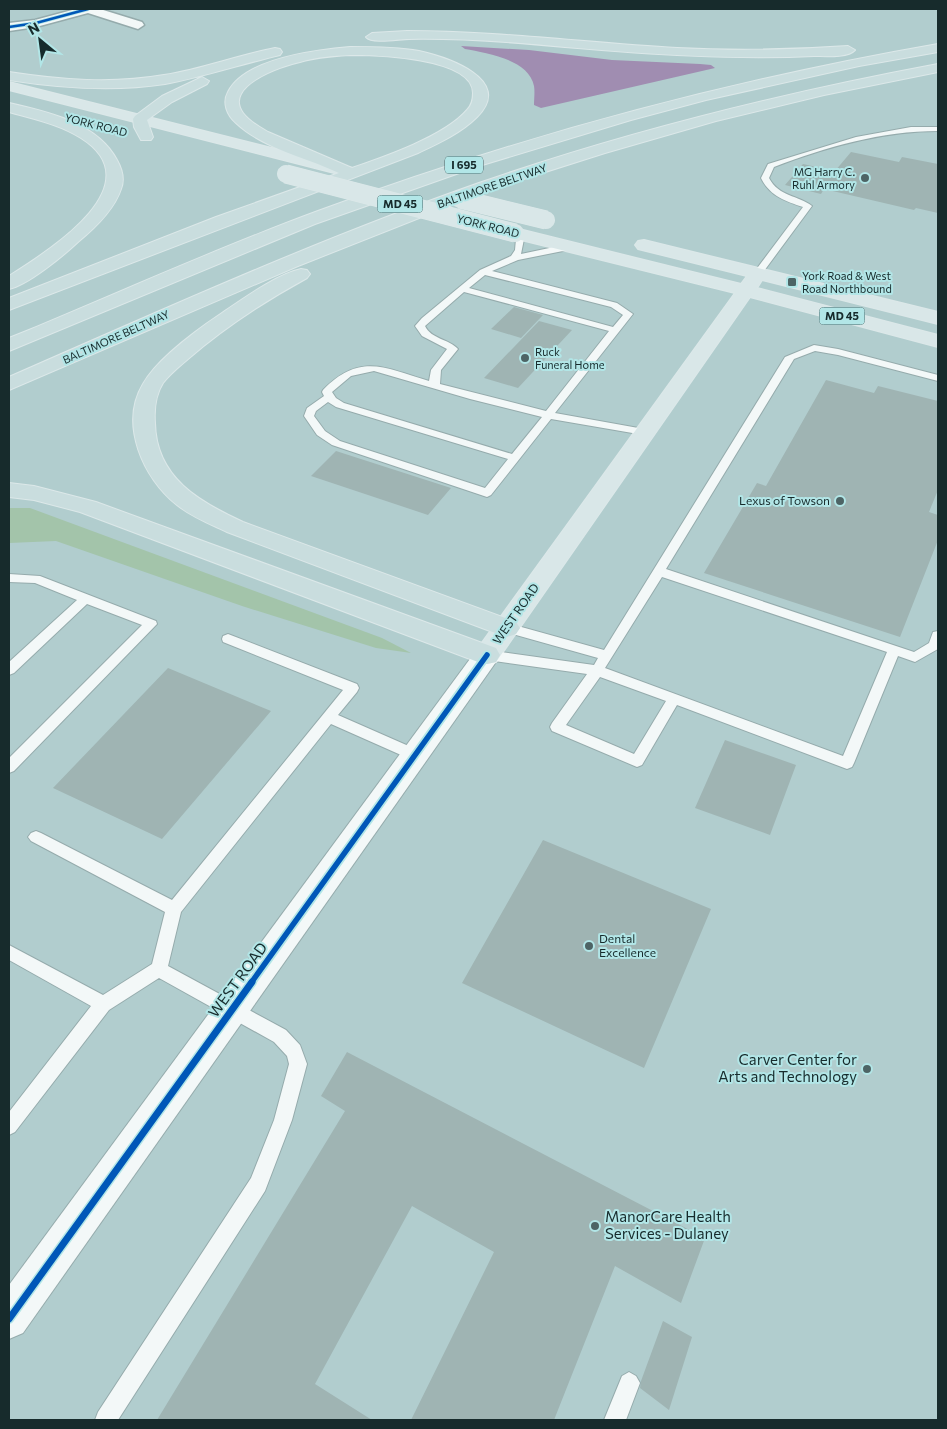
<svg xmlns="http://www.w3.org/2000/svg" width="947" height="1429" font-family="Commissioner,sans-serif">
<rect width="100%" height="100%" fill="#b1cdce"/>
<path fill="#a3c4aa" d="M9,508H30L382,638L411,653L376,648L242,606L56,541L9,543Z"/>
<path fill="#a08db1" d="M461,46L529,50L612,60L700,64L711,65L715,68L541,108L534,105C534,99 535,92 534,86C529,59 486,53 465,49Z"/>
<path fill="#9fb4b3" d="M851,152L899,162L902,157L938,164V213L916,208L914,210L824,189L821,194L785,185L803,164L835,171Z
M514,307L543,315L521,338L491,329Z
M539,321L572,330L518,388L484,378Z
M826,380L874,393L878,386L938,401V490L929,512L938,515V540L900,637L704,573L757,483L766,486Z
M336,451L451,488L428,515L311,476Z
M168,668L271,711L162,839L53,788Z
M725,740L796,765L770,835L695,808Z
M543,840L711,909L644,1068L462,983Z
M347,1052L705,1238L681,1303L615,1266L554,1420H411L494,1252L412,1206L315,1384L372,1420H157L345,1111L321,1096Z
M663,1321L692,1337L669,1410L640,1388L641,1381Z"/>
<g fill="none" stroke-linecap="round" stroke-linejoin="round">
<defs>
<path id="lane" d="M911,127H938V131C882,131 826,147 774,167L769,178C779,197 798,195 812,206L761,275H755V271L803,207C785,201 770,196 761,178L768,164L856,137Z
M512,231H518L524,239L521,254L573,243L577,246L573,249L518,260L492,271L617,303L633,314L555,413L644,429L649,432L648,434L644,435L551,419L491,495L487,497L332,445L317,435L304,416L307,408L324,396L322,392L323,390C360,352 385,368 429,381L431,370L447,349L422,336L415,326L422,318L480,270L511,256L515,250L516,239L511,233ZM485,275L611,307L623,315L613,327L469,288ZM464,292L609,331L546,411L440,384L441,370L458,349C449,339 431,339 425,326ZM374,371L470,399L542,417L512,454L344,403L336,398L332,392L351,376ZM328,402L336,407L508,459L485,488L340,441L325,431L314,416L316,411Z
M814,345L838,349L938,375V381L838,355L815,351L794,359L666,569L914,652L929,643L933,632L938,631V649L915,662L898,656L854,763L852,767L847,769L677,705L642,765L637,767L552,731L550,727L552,723L587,674L487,660L482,658L480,655L482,652L487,650L594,665L598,658L502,631L501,628L502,625L507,623L604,650L785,357ZM662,577L887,652L843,756L605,668ZM600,677L666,701L634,754L566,725Z
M9,574L40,576L156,621L157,624L14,771L9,773V758L142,625L87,604L14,673L9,675V662L77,600L35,583L9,582Z
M228,634L357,684L359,688L357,692L338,715L420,751L422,755L420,759L415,761L410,759L331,724L181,912L168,966L286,1030L300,1045L307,1064L292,1120L265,1191L118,1420H95L98,1412L251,1178L274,1120L289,1064L287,1056L274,1042L159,978L109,1010L15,1132L9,1135V1112L91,1006L9,960V945L103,995L152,964L165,912L31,841L28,837L31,833L36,831L41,833L172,900L343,690L223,642L222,639L223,636Z
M629,1372L636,1376L640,1383L626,1420H604L622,1376Z"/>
<path id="street" d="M76,9H100L142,22L144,25L138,29L88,13L36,27L9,31V23L35,20Z"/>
<path id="secondary" d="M487,646L496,648L500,655L496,662L23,1333L9,1339V1285L478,648Z"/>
<path id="primary" d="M9,82L352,168L354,171L352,174L346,176L9,90Z
M515,228L741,284L747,276L638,249L635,245L638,241L644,240L938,312V324L762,280L757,288L938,335V347L750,297L496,662L487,664L478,662L474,655L478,648L735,293L509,237L506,233L509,229Z"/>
<path id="highway" d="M407,31C498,31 587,43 677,48C734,51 791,50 848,46L855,50C848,58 825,56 814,56C731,60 648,54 565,47C513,42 461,38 409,39C399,39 372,44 366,37L372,33Z
M938,44V52L859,66L706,100L631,120L479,166L315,224L9,351V338L29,330C125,290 220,247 318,211C519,137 726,81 938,44Z
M350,47C373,47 396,47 419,51C446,57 515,79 477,117C461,133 439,143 418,153L9,310V298L216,217L339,173C305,157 264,149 236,123C227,115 222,103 228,92C245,58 316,50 350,47ZM350,55C374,55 473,57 473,93C473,100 472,105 467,110C445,136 384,157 352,168L268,132C259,127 249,121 243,113C223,86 281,66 300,62C316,57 333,56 350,55Z
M275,48L280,49L282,52L280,55C242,64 203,77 165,84C113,92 60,88 9,80V72C61,80 112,84 164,75C202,69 238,55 275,48Z
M938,64V72L824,95L716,121L605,153L495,188L298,266L9,390V377C164,309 319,239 479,183C629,131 783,93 938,64Z
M202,77L209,81L207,84L172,102L147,120L153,137L151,140H141L134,127L133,119L135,116L162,96Z
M9,103C47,112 97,122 117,160C122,169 125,179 121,189C114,210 95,228 78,242C63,256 28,285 9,289V276C48,251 155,185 81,138C59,124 33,119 9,112Z
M301,269L307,270L310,274L307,278C265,301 225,327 188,359C180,366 170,374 163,383C156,394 154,410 155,423C156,478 200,502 243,522L516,622L520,628L516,634L507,637L498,634L227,532C210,524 192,517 177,505C143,478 119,424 143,384C157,359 198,329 222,313C243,299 277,274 301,269Z
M9,483L34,486L96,502L496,648L500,655L496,662L487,664L478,662L80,512L34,500L9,497Z"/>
</defs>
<use href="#lane" stroke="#95abac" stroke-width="2"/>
<use href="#street" stroke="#95abac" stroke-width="3"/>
<use href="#secondary" stroke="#95abac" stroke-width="2"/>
<use href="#primary" stroke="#dce8e9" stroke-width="2"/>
<use href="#highway" stroke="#dce8e9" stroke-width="2"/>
<use href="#lane" fill="#f3f8f8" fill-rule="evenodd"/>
<use href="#street" fill="#f3f8f8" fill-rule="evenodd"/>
<use href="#secondary" fill="#f3f8f8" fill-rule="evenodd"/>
<use href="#primary" fill="#d9e7e8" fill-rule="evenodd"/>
<use href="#highway" fill="#c9ddde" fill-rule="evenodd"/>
<defs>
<path id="primary-bridge" d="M286,174L515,233
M460,199L546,220"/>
</defs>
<use href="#primary-bridge" stroke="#dce8e9" stroke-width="19" stroke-linecap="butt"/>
<use href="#primary-bridge" stroke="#d9e7e8" stroke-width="18"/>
<defs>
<path id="cycleway-far2" d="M9,27L36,23L88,9"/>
<path id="cycleway-far1" d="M251,983L487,655"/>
<path id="cycleway" d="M9,1319L252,982"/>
</defs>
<use href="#cycleway-far2" stroke="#b2e6e7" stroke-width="4"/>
<use href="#cycleway-far1" stroke="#b2e6e7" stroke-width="9"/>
<use href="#cycleway" stroke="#b2e6e7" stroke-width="10"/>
<use href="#cycleway-far2" stroke="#0057b8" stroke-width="2.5"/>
<use href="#cycleway-far1" stroke="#0057b8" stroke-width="5.5"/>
<use href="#cycleway" stroke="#0057b8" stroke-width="7"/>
</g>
<g fill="#4d6465" stroke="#b2e6e7" stroke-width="2">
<circle cx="865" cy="178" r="5"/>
<rect x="787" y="277" width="10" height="10" rx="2.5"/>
<circle cx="525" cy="358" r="5"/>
<circle cx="840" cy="501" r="5"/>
<circle cx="589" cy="946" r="5"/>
<circle cx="867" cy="1069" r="5"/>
<circle cx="595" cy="1226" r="5"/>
</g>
<g text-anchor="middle" stroke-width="4" stroke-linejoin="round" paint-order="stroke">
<g font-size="11" fill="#172b2c" stroke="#b2e6e7">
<text transform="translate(96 125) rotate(14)" y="4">YORK ROAD</text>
<text transform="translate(492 186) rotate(-19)" y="4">BALTIMORE BELTWAY</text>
<text transform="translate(488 226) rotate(14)" y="4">YORK ROAD</text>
<text transform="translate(116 337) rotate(-24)" y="4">BALTIMORE BELTWAY</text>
</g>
<g fill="#b2e6e7" stroke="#466364" stroke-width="1">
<rect x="445" y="156.5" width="38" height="17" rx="4"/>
<rect x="377.5" y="195.5" width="45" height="17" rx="4"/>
<rect x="819.5" y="307.5" width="45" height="17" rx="4"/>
</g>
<g font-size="11" font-weight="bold" fill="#172b2c">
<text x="464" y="169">I 695</text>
<text x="400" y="208">MD 45</text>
<text x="842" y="320">MD 45</text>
</g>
<g font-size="11" fill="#172b2c" stroke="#b2e6e7" text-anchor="start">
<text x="855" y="176" text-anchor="end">MG Harry C.<tspan x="855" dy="13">Ruhl Armory</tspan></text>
<text x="802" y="280">York Road &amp; West<tspan x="802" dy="13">Road Northbound</tspan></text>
<text x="535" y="356">Ruck<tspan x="535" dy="13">Funeral Home</tspan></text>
</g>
<g font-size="12" fill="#172b2c" stroke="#b2e6e7" text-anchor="end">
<text x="830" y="505">Lexus of Towson</text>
<text x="599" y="943" text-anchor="start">Dental<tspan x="599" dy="14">Excellence</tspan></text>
</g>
<g font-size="12" fill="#172b2c" stroke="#b2e6e7">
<text transform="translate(516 614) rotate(-55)" y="4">WEST ROAD</text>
</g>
<g font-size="15" fill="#172b2c" stroke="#b2e6e7">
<text transform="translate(238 980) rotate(-54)" y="5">WEST ROAD</text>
</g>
<g font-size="15" fill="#172b2c" stroke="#b2e6e7" text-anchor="end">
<text x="857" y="1065">Carver Center for<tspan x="857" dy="17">Arts and Technology</tspan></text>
<text x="605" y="1222" text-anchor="start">ManorCare Health<tspan x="605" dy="17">Services - Dulaney</tspan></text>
</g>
</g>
<rect width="947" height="1429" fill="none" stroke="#172b2c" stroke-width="20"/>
<g transform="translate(40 40) rotate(331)" stroke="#b2e6e7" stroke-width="4" paint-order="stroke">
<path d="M0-4L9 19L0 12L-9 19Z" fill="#172b2c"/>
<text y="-8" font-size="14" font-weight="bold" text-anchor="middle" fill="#172b2c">N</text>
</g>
</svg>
